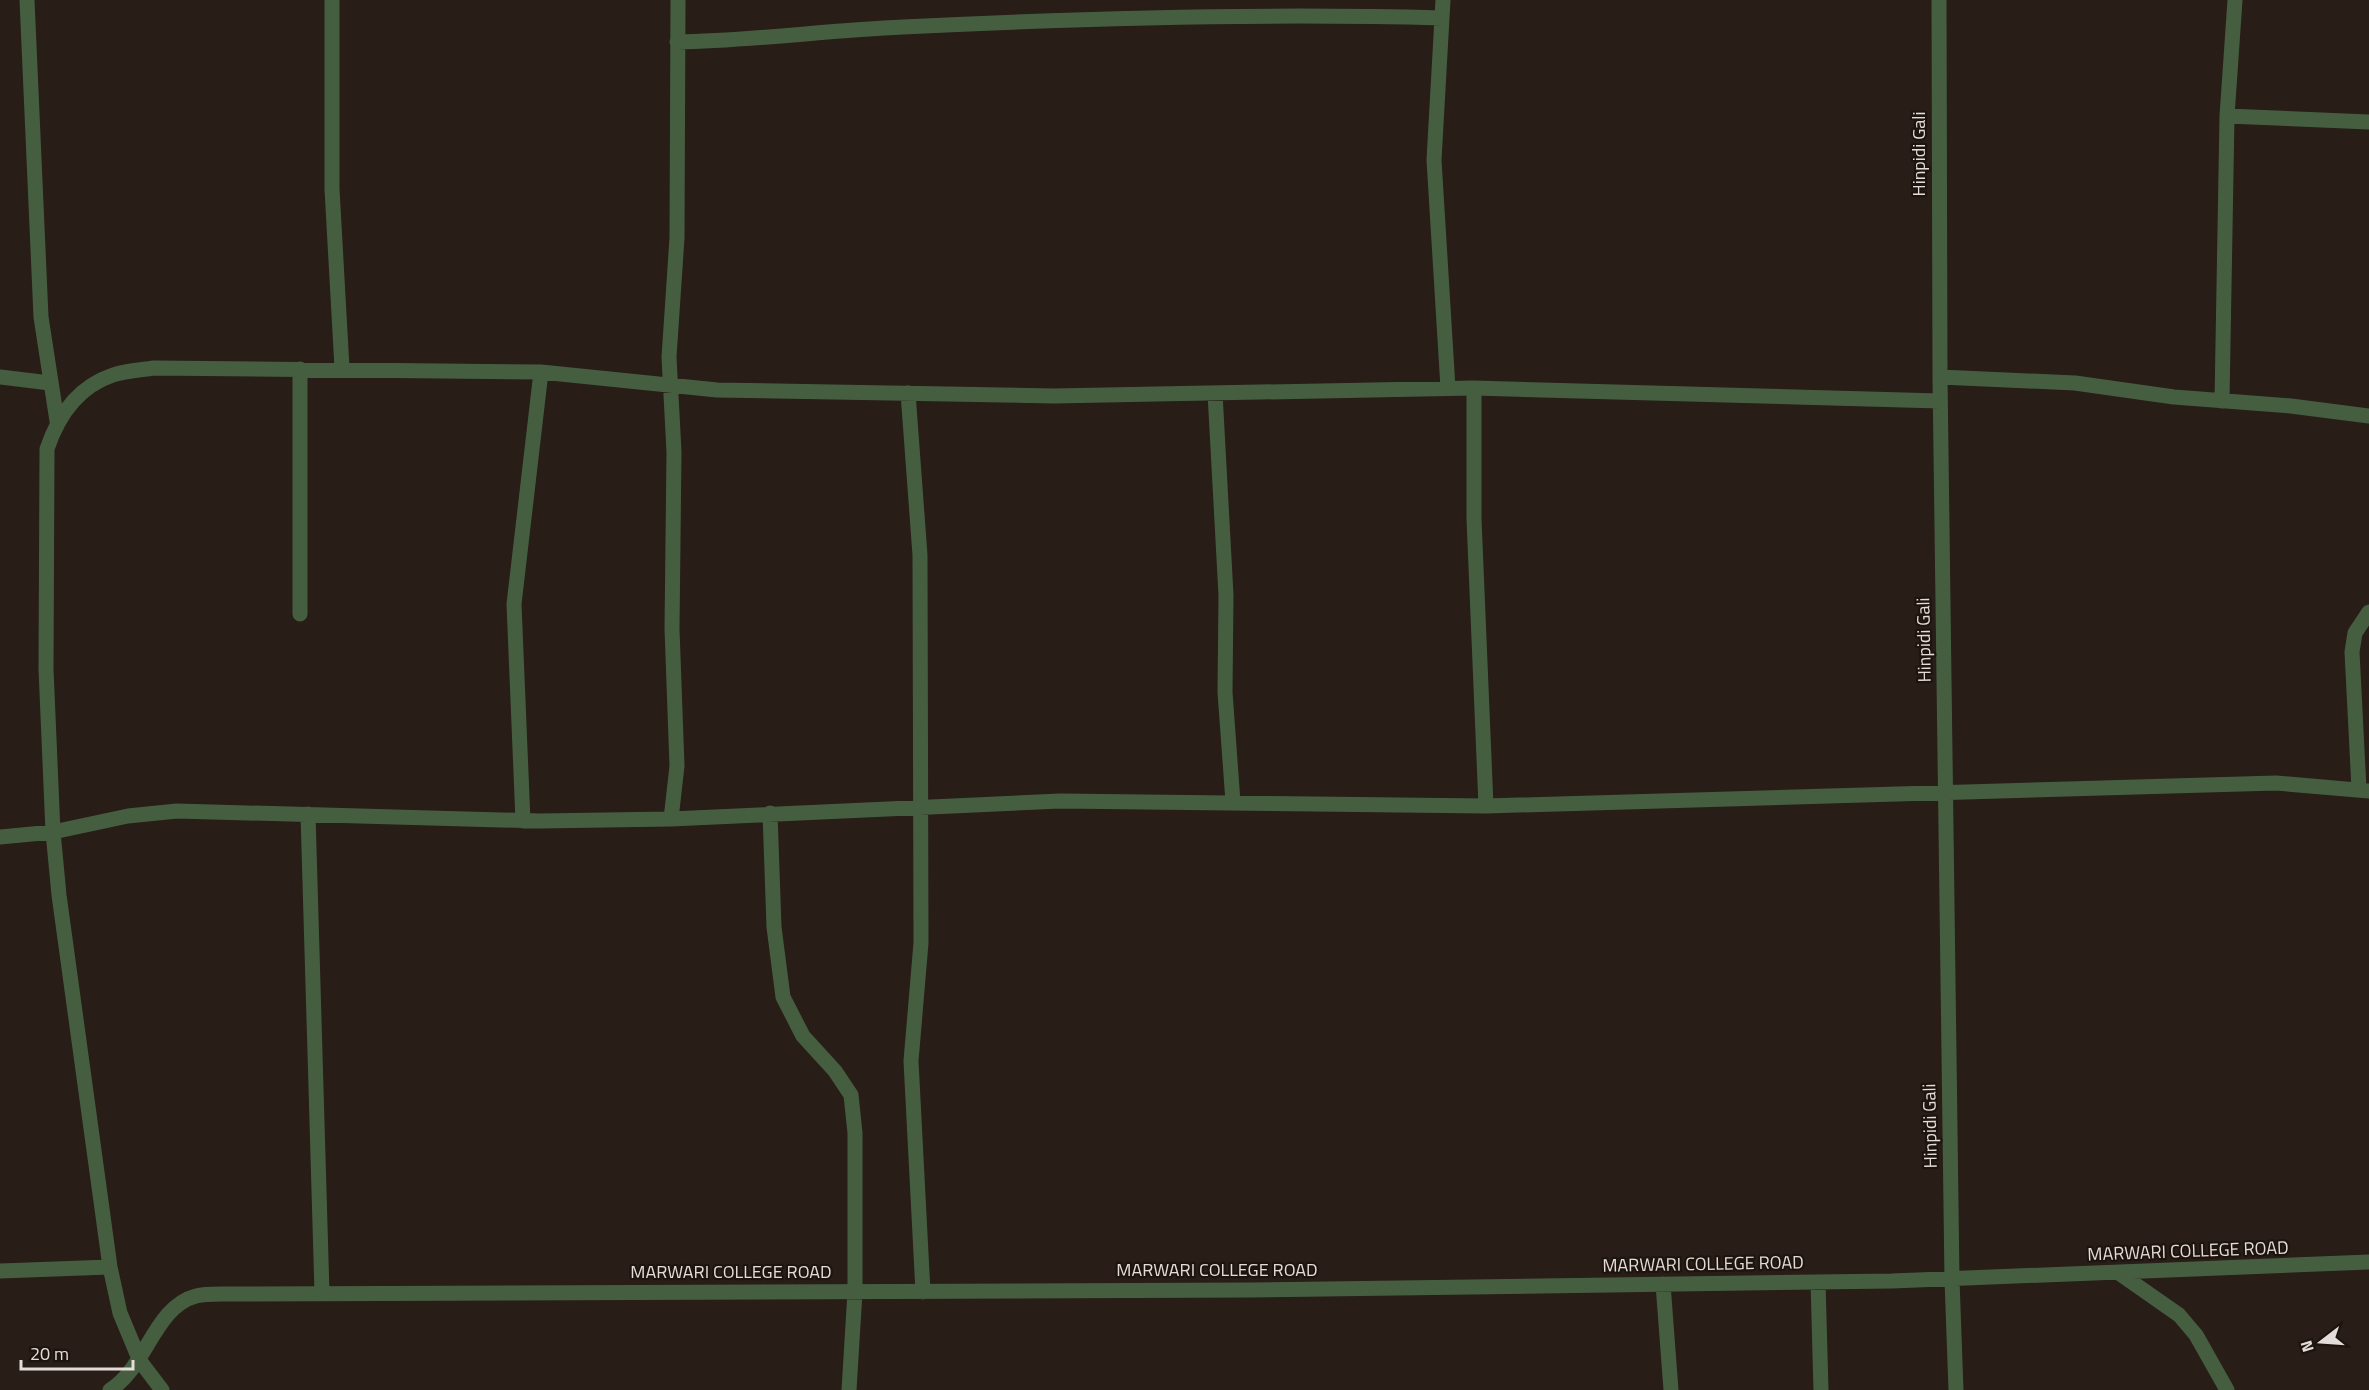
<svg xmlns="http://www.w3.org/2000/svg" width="2369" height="1390" font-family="'Titillium Web',sans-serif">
<rect width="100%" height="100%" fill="#281d17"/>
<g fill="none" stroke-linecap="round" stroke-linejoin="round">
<path stroke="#465e40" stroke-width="15" d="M27,0L41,317L57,421
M332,0V189L342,368
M1443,0L1434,160L1448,388
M1939,0L1940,377L1952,1280L1956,1390
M677,42C753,41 827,30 903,27C1082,18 1263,13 1442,18
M2227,116L2369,122
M0,377L50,383
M1940,377L2075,383L2174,397L2291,406L2369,416
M1474,388V519L1486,806
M908,393L920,555L921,943L911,1061L923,1292
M1215,393L1226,595L1225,692L1233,802
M1940,401L1474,388L1054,396L717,390L541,372L154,368C141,370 125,371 113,375C77,387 58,416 47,449L46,669L53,832L128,816L177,811L540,821L671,819L1060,801L1486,806L2276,783L2369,791
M2222,401L2227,116L2235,0
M300,614V369
M2359,789L2352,652L2355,633L2369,612
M770,813L774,927L783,997L803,1036L835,1071L851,1095L855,1133V1292L849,1390
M308,814L322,1293
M671,819L677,766L672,629L674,452L669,357L677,238L678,0
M523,821L514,604L541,372
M0,837L53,832L59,895L110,1267L120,1313L140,1361L162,1390
M0,1271L110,1267
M2119,1273L2179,1315L2196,1335L2227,1390
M1818,1282L1821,1390
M1663,1284L1671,1390
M110,1390C147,1367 154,1307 196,1296C207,1293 221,1294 233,1294L1251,1290L1892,1281L2369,1262"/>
</g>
<g text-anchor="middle" stroke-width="4.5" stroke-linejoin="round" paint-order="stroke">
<g font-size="18" fill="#e4dcd8" stroke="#1e140e">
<text transform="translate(1919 154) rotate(-90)" y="6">Hinpidi Gali</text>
<text transform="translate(1924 640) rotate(-91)" y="6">Hinpidi Gali</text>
<text transform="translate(1930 1126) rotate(-91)" y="6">Hinpidi Gali</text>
<text transform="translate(2188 1251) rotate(-2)" y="6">MARWARI COLLEGE ROAD</text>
<text transform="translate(1703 1264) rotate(-1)" y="6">MARWARI COLLEGE ROAD</text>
<text x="1217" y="1276">MARWARI COLLEGE ROAD</text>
<text x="731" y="1278">MARWARI COLLEGE ROAD</text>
</g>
</g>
<g transform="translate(2321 1342) rotate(253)" stroke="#1e140e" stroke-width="4.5" paint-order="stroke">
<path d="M0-4.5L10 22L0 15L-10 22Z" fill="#e4dcd8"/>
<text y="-9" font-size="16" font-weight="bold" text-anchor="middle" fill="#e4dcd8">N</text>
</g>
<path d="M21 1360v9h112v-9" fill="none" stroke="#e4dcd8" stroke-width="3"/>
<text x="30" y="1360" font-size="18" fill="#e4dcd8" stroke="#1e140e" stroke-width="4.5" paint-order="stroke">20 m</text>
</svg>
